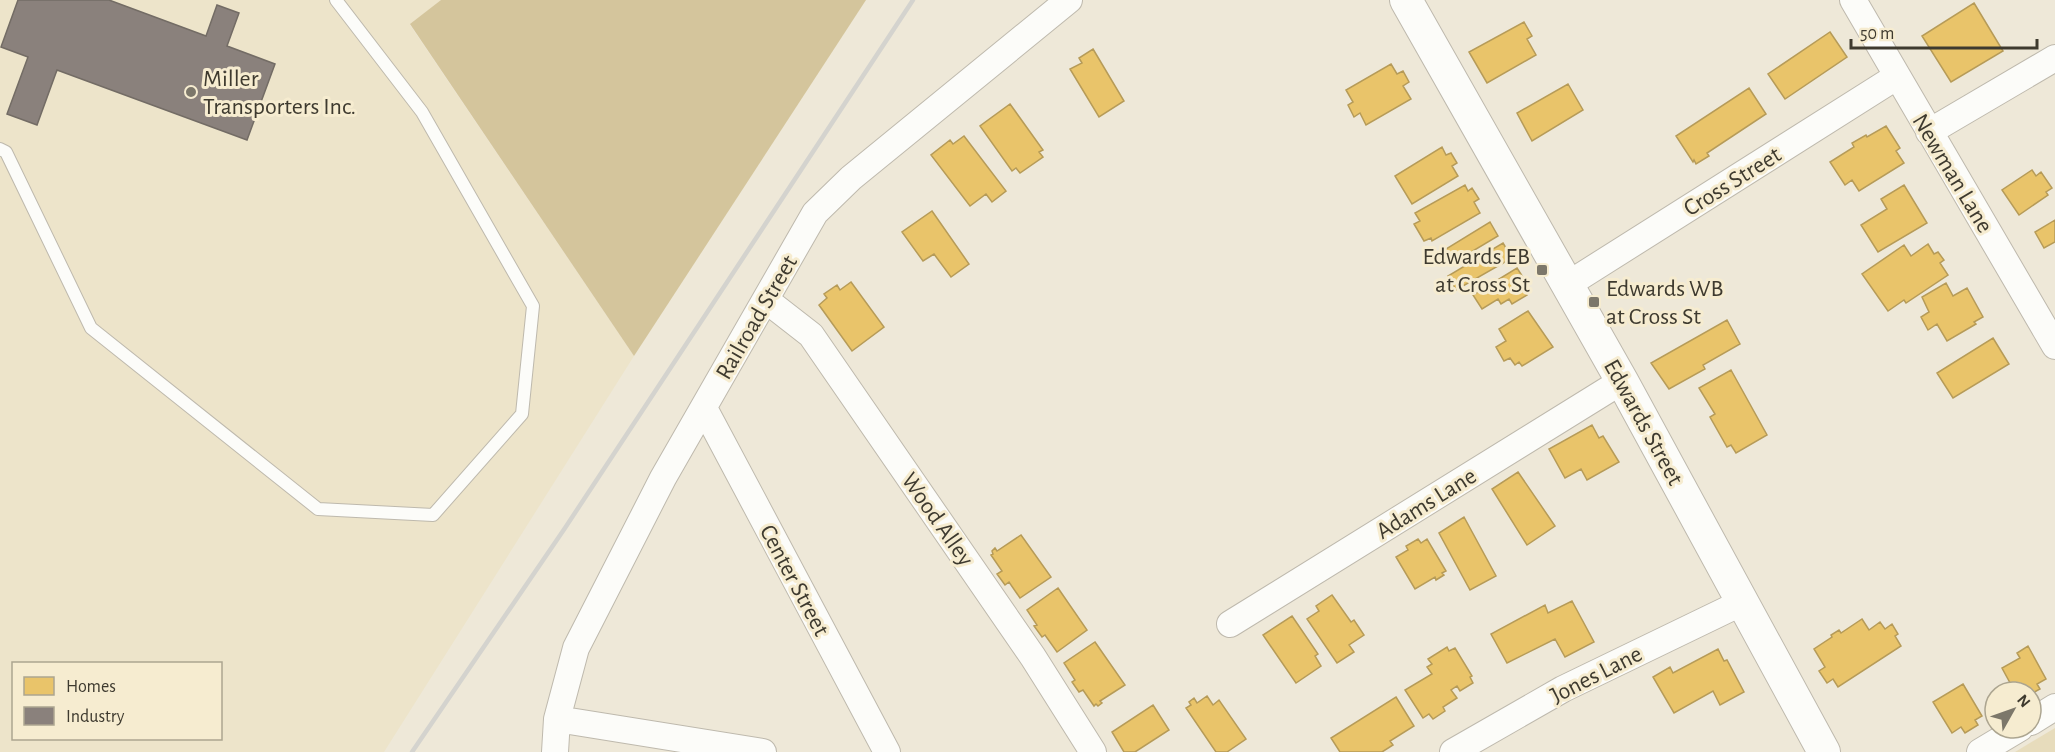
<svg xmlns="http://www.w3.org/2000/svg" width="2055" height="752" font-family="'Alegreya Sans',sans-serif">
<rect width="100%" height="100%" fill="#eee8d8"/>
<path fill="#ede4ca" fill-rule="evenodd" d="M0,0H441L410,25L634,356L384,752H0ZM14,664H220V738H14Z"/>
<path fill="#e7dcbc" d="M2055,728V752H2015Z"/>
<path fill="#d4c59c" d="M441,0H866L634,356L410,24Z"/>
<path fill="#e9c46a" stroke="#b69b58" stroke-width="1.5" d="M1974,3L2003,51L1951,82L1922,36Z
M1524,22L1532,36L1527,39L1536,55L1487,83L1469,52Z
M1830,32L1847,57L1785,99L1768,74Z
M1093,49L1124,101L1099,117L1070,69L1082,63L1079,58Z
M1391,64L1397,74L1403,71L1409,82L1403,86L1411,99L1366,125L1360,113L1354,117L1348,105L1353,102L1346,90Z
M1568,84L1583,110L1532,141L1517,113Z
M1749,88L1766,114L1707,153L1709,156L1696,164L1694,160L1693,162L1676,136Z
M1010,104L1043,150L1039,152L1043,157L1020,173L1016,168L1012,171L980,126Z
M1886,126L1900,148L1896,151L1904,163L1859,191L1852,180L1845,185L1830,162L1854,147L1852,143L1866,135L1867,137Z
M964,136L1006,191L992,202L986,194L970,206L931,155L950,140L953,144Z
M1442,147L1446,155L1451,153L1457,163L1452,166L1458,176L1412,204L1395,176Z
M2032,170L2036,176L2041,172L2052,188L2046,192L2048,195L2019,215L2002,190Z
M1465,185L1468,191L1472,188L1479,199L1474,202L1480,213L1432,241L1431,238L1424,241L1414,224L1420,221L1415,213Z
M1904,185L1927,223L1878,252L1861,225L1887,209L1881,199Z
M932,211L969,264L951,277L934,254L923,261L902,232Z
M2055,220V242L2044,248L2035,232Z
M1490,222L1498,236L1471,252L1474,258L1465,264L1461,257L1448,265L1444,258L1441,260L1437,255L1441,252Z
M1503,243L1512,258L1456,290L1448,276Z
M1928,244L1934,254L1938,252L1944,260L1940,263L1948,275L1906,303L1904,300L1888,311L1862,274L1904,245L1911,256Z
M1517,268L1526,282L1521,285L1527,295L1512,304L1509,299L1501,304L1498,299L1482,309L1473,295Z
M851,282L884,327L852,351L819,305L827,298L824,294L837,285L840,290Z
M1946,283L1953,296L1967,288L1983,317L1974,322L1976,324L1947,341L1937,324L1928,330L1921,317L1929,312L1922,297Z
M1528,311L1553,347L1522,366L1519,362L1515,365L1510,358L1504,361L1496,347L1506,341L1499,329Z
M1727,320L1740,344L1703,365L1705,369L1669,389L1651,363Z
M1993,338L2009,364L1953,398L1937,373Z
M1731,370L1767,435L1736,453L1731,445L1727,447L1710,417L1715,414L1699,388Z
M1592,425L1599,438L1603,436L1619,462L1587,480L1581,469L1565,478L1549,449Z
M1518,472L1555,526L1527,545L1492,489Z
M1464,517L1496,576L1470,590L1439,533Z
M1021,535L1051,577L1020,598L1009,582L1005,585L997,574L1002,571L991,555L993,554L992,551L995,548L997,551Z
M1418,539L1421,543L1427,539L1446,571L1442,573L1444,575L1436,580L1435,577L1415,589L1396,557L1408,550L1406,546Z
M1058,588L1087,630L1057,652L1045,635L1042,637L1034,626L1037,625L1027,610Z
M1332,595L1351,622L1354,620L1364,635L1349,645L1354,652L1337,663L1307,619L1319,611L1316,606Z
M1572,601L1594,642L1565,657L1555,639L1507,663L1491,634L1545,605L1548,613Z
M1292,616L1318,654L1315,656L1321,666L1296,683L1263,635Z
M1862,619L1869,630L1880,622L1885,629L1892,624L1898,634L1895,636L1901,646L1838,687L1833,679L1827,683L1819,671L1825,667L1814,649L1832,637L1831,635L1839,630L1841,633Z
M1095,642L1125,685L1100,701L1102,703L1098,706L1096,704L1094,706L1083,690L1079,692L1072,682L1075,680L1064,663Z
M2028,646L2046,679L2037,684L2040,689L2031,694L2026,691L2015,692L2002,668L2020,658L2017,653Z
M1447,647L1449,651L1455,648L1472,676L1470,677L1473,683L1460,691L1457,686L1451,690L1457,698L1443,707L1445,711L1433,719L1429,714L1423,718L1405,690L1432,674L1427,667L1432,664L1428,659Z
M1718,649L1724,661L1727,660L1744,692L1720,705L1713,691L1674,713L1653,677L1670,667L1673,673Z
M1963,684L1982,716L1975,720L1978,725L1965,733L1961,727L1952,733L1933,702Z
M1207,696L1213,705L1219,700L1246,739L1227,752H1216L1186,708L1191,705L1189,702L1194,698L1197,703Z
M1396,697L1414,726L1390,741L1393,745L1382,752H1340L1331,738Z
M1153,705L1169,730L1135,752H1124L1112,732Z"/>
<path fill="#8a817c" stroke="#736c65" stroke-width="1.5" d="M18,0H109L206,36L217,5L239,13L227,46L275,64L247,140L57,70L37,125L7,114L28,57L1,47Z"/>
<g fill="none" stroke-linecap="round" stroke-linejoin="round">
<defs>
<path id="service" d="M0,149L6,152L91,328L318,509L433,515L522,414L533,306L422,112L336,0"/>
<path id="minor" d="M1853,0L2055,346
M1929,132L2055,58
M1567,285L1896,77
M766,300L811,335L1033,657L1093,752
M704,408L887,752
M1230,624L1622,381
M557,719L763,752
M2031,722L2055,707
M555,752L557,719L576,648L663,478L815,213L851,178L1069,0
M1453,752L1563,689L1743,602
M1980,752L2020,728"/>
<path id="tertiary" d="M1406,0L1622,381L1824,752"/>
</defs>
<use href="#service" stroke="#beb9ad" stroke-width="14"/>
<use href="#minor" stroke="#beb9ad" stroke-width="28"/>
<use href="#tertiary" stroke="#beb9ad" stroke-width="34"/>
<use href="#service" stroke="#fcfcf9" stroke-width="12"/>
<use href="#minor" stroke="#fcfcf9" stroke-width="26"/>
<use href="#tertiary" stroke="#fcfcf9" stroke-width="32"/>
<path stroke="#d4d3ce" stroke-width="4.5" d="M412,752L565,528L913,0"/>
</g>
<g fill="#7c776a" stroke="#f6ecd0" stroke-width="2">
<circle cx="191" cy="92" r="6"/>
<rect x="1536" y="264" width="12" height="12" rx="3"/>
<rect x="1588" y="296" width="12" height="12" rx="3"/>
</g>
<g text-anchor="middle" stroke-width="6" stroke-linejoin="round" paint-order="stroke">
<g font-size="24" fill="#3e3a2f" stroke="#f6ecd0" text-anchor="start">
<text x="203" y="86">Miller<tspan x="203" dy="28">Transporters Inc.</tspan></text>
<text x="1530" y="264" text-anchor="end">Edwards EB<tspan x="1530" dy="28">at Cross St</tspan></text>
<text x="1606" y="296">Edwards WB<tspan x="1606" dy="28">at Cross St</tspan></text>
</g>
<g font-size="24" fill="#3e3a2f" stroke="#f6ecd0">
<text transform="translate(1953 173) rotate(59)" y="8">Newman Lane</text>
<text transform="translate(1732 181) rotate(-32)" y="8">Cross Street</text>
<text transform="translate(756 317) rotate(-60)" y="8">Railroad Street</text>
<text transform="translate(1644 422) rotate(61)" y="8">Edwards Street</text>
<text transform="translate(1426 503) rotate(-32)" y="8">Adams Lane</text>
<text transform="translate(938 519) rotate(55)" y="8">Wood Alley</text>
<text transform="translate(795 580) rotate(62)" y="8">Center Street</text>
<text transform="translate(1596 674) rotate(-27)" y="8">Jones Lane</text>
</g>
</g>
<rect x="12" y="662" width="210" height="78" fill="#f6ecd0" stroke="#aca590" stroke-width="1.5"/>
<rect x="24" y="677" width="30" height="18" fill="#e9c46a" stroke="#aca590" stroke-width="1.5"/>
<text x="66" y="692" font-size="18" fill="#3e3a2f">Homes</text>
<rect x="24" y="707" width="30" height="18" fill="#8a817c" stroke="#aca590" stroke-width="1.5"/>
<text x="66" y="722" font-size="18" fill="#3e3a2f">Industry</text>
<g transform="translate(2013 710) rotate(50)"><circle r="28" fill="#f6ecd0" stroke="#aca590" stroke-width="1.5"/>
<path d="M0-4.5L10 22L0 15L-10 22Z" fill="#7c776a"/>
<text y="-9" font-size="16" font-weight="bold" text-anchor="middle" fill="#3e3a2f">N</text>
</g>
<path d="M1851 39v9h186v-9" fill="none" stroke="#3e3a2f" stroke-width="3"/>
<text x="1860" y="39" font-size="18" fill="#3e3a2f" stroke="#f6ecd0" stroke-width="4.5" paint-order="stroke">50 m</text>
</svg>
